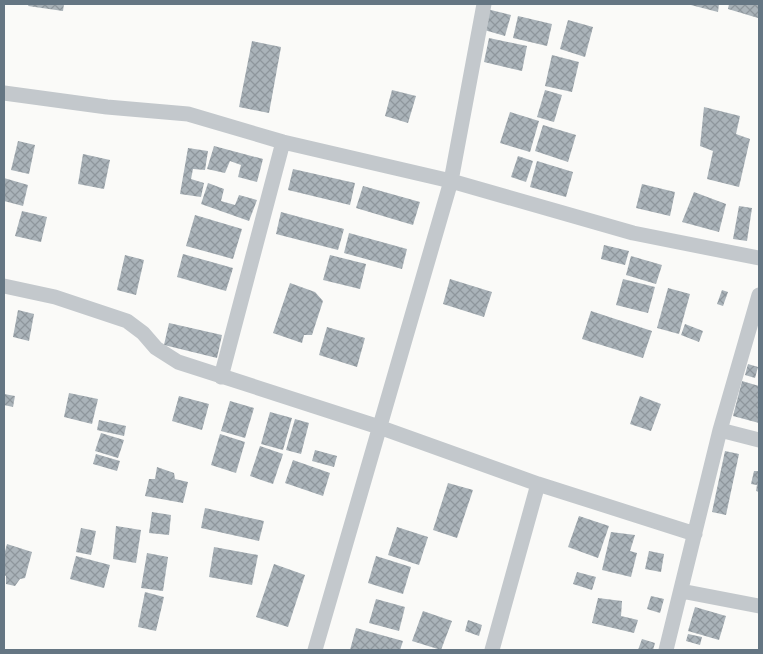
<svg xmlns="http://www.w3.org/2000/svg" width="763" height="654" font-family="Ubuntu,sans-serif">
<defs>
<pattern id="building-cross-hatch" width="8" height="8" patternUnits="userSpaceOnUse" patternTransform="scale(1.25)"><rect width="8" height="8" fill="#aab3b9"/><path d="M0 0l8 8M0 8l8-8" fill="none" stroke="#8e969c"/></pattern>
</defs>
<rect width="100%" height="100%" fill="#fafaf8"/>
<path fill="url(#building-cross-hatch)" d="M29,4H64L63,11L28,6Z
M687,4H719L718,12Z
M729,4H759L758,18L728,9Z
M487,9L511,15L505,36L481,29Z
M518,16L552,24L547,46L513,38Z
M568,20L593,27L585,57L560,49Z
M489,38L527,46L522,71L484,62Z
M252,41L281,47L269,113L239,107Z
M552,55L579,62L572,92L545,86Z
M392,90L416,96L408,123L385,116Z
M545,90L562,95L554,122L537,117Z
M704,107L740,116L736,134L750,139L739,187L707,179L713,151L700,146Z
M510,112L539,121L530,152L500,143Z
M543,125L576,135L568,162L535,151Z
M18,141L35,145L29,174L11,170Z
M214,146L263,159L257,182L238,177L241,165L230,161L225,173L207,169Z
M188,148L208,151L205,170L193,169L191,179L204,183L201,197L180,194Z
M83,154L110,160L104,189L78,184Z
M518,156L533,161L526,182L511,177Z
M537,161L573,172L566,197L530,187Z
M293,169L355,183L350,205L288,190Z
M4,178L28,185L23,206L4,201Z
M208,183L224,189L221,201L235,205L239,195L257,200L249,221L201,204Z
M642,184L675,192L670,216L636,208Z
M363,186L420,202L413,225L356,208Z
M694,192L726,204L719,232L682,222Z
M739,206L752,208L747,241L733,239Z
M22,211L47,217L41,242L15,236Z
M281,212L344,229L338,250L276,234Z
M195,215L242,229L233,259L186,246Z
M349,233L407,249L402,269L344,253Z
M604,245L629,251L625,265L601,259Z
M183,254L233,268L226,291L177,277Z
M125,255L144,260L136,295L117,290Z
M330,255L366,264L360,289L323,280Z
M631,256L662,265L656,284L626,275Z
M450,279L492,292L484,317L443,304Z
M623,279L655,287L648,313L616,305Z
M290,283L315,292L323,301L312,335H304L302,343L273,333Z
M668,288L690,294L679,334L657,328Z
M722,290L728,292L723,306L717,304Z
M18,310L34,314L29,341L13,337Z
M591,311L652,331L643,358L582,339Z
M169,323L222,335L217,358L164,345Z
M685,324L703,331L699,342L681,335Z
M327,327L365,338L357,367L319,355Z
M748,364L758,367L755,378L745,375Z
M742,381L759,386V423L733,416Z
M69,393L98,399L92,424L64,417Z
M4,394L15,396L13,407L4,405Z
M179,396L209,404L202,430L172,421Z
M640,396L661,404L651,431L630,424Z
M230,401L254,408L245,438L221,431Z
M270,412L292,418L283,450L261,444Z
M295,419L309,423L301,454L286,450Z
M99,420L126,426L124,436L97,430Z
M101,433L124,440L118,458L95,451Z
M220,434L245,442L236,473L211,465Z
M260,446L283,454L273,484L250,476Z
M315,450L337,456L334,467L312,461Z
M725,451L739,454L726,515L712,512Z
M96,454L120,461L117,471L93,464Z
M293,460L330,473L323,496L285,483Z
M157,467L174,473L175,479L188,482L183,503L145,496L149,479H155Z
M754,471H759V492L756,491L757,485L751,484Z
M448,483L473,490L457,538L433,530Z
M205,508L264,521L259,541L201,528Z
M152,512L171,515L169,535L149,533Z
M579,516L609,526L598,558L568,547Z
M116,526L141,530L136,563L113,559Z
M397,527L428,537L419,565L388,555Z
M81,528L96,531L91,555L76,552Z
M611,532L635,535L630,551L637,553L631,577L602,570Z
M7,544L32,552L25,578L20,579L15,586L6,584V576L4,575V555Z
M214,547L258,555L252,585L209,577Z
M649,551L664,554L661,572L645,569Z
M147,553L168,557L163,591L141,588Z
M76,556L110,565L104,588L70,579Z
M376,556L411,567L403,594L368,583Z
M274,564L305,575L288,627L256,617Z
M577,572L596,577L592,590L573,584Z
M145,592L164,597L156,631L138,627Z
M651,596L664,599L660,613L647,609Z
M598,598L622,601L621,616L638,620L634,633L592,623Z
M376,599L405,607L399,631L369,623Z
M695,607L726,616L719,640L688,631Z
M423,611L452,621L441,650L412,641Z
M468,620L482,625L479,636L465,631Z
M356,628L403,641L400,650H350Z
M688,634L702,637L700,645L686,641Z
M642,639L655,643L653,650H638Z"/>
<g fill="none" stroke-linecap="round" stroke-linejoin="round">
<path stroke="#c3c8cc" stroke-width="15" d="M4,93L107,107L188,114L283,142L451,181L633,233L759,258
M4,286L55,297L127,321L143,333L156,348L178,362L379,427L538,484L695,534
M221,377L283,142
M720,430L759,440
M681,591L759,606
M315,650L451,181L484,4
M492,650L538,484
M666,650L720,430L759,295"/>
</g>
<rect width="763" height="654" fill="none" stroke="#657683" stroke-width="10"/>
</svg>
